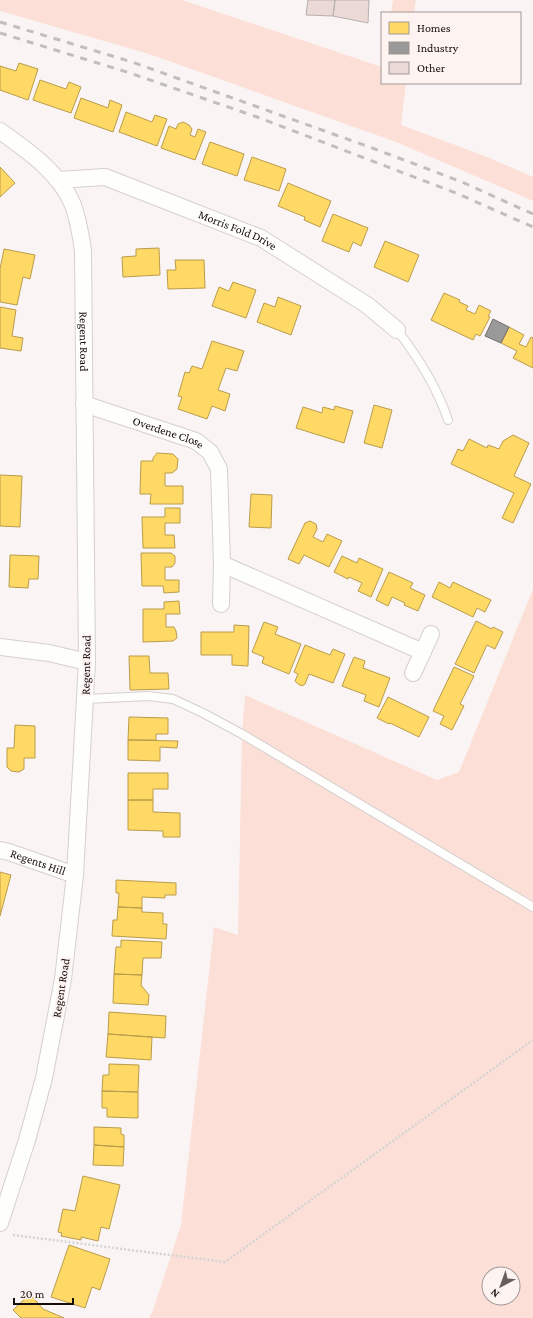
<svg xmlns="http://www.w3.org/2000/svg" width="533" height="1318" font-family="'Crimson Pro',serif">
<rect width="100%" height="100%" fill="#faf5f4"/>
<path fill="#fce0d8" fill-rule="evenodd" d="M0,0H182L382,67V83H406L401,125L485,156L533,177V201L396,142L149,54L0,11Z
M393,0H416L414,13H391Z
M533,589V1318H149L153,1310L181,1225L214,927L238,935L242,734L245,695L437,780L459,772ZM489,1274H513V1298H489Z"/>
<path fill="#ffd966" stroke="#b99c4b" d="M19,63L38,69L28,100L0,90V66L16,71Z
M40,80L66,89L69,82L81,87L71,113L33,100Z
M81,98L108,108L110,100L122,105L113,132L74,118Z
M126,112L152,122L155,115L167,119L157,146L119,132Z
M183,122L189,125L192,129L190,135L195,137L198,129L206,132L195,160L161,148L169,126L176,129L178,124Z
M210,142L244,154L237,176L202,164Z
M252,157L286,169L279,191L244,180Z
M0,167L15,183L0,197Z
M288,183L331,201L320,227L304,220L305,217L278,206Z
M333,214L368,228L361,246L353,242L349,252L322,241Z
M385,241L419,255L408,282L374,267Z
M159,248L160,275L123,277L122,257L136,256V249Z
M4,249L35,255L30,279L23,277L17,305L0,302V269Z
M175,260H204L205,288L168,289L167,270H176Z
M233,282L256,290L246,318L212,306L219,287L229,291Z
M444,293L460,300L459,302L468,306L466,310L475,314L479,305L491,311L488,316L490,317L480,336L476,334L473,340L431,320Z
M278,297L301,306L291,335L257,322L264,303L275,307Z
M0,307L16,310L12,336L23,338L21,351L0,348Z
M509,327L524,335L519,344L526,347L531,337L533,338V368L513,358L517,351L501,343Z
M212,341L244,351L237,371L226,368L218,390L230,394L225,411L212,406L207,419L178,409L182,397L178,396L185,372L189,373L192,366L202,369Z
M374,405L392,410L382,448L364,443Z
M335,406L353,411L344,443L296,428L303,407L322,413L323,407L334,410Z
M513,435L529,443L514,476L531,484L513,523L502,518L514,493L451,464L458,449L463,451L469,439L487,448L488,445L499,449L503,441Z
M157,453L173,454L178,459L177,469L172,473H165V486H183V504H150L151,494H140L141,461H153V458Z
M0,475L22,476L20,527L0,526Z
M251,494L272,495L271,528L249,527Z
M165,508H180V523H165V535H174L175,548H143L142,517H165Z
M310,521L316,524L317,529L313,537L323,542L327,534L342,541L329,567L304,555L299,564L288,559L305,523Z
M141,553H171L175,556V563L172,567H165V580H179V592L164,593L163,586H142Z
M10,555L39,556L38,579H29L28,588L9,587Z
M342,556L357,563L359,558L383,569L371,597L358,591L362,583L349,577L348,579L334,572Z
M389,572L413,583L410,588L425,595L418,611L404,605L405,603L392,597L388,606L376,600Z
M439,582L450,588L453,582L491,600L485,612L477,608L473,617L432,597Z
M179,601L180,614H166V627H174L176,631L177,638L173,641L143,642V609H164V602Z
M476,621L492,629L493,627L503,632L495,649L487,645L474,673L455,664Z
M264,622L278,627L275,634L301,644L289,674L262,663L264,657L252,652Z
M234,625L249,626L248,666L232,665V655H201V632H234Z
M305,645L330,655L333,649L345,654L333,683L309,674L305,684L302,686L298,684L295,681L298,674L294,672Z
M129,656H149L150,673H168L169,689L130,690Z
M354,657L365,661L363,668L390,678L379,707L364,701L366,695L342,686Z
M454,667L474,676L460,704L464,706L452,730L440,724L444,716L433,711Z
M388,697L429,717L419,737L390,723L389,724L377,718Z
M129,717L168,718V734H156V740H128Z
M15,725L35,726V758H24V769L19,772L11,771L7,767V748H14Z
M128,740L178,741L177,748L160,747V761L128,760Z
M128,773H168V789H153V800H128Z
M128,800H153V812L180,813V837H163V831L128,830Z
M0,872L11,875L0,916Z
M116,880L176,883V895H165V898L142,897V908L118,907L119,893H116Z
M118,907L142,908V912L163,913V924H167L166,939L112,936L113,920H117Z
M121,940L162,942L161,958H143L142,975L114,974L116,947H121Z
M114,974L142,975L141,985L149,995L148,1005L113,1003Z
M109,1012L166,1016L165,1038L108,1034Z
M108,1034L152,1037L151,1060L106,1057Z
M109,1064L139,1065L138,1092L102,1091L103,1075H109Z
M102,1091L138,1092V1118L107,1117V1108H102Z
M94,1127L121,1128V1134L124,1135V1147L94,1145Z
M94,1145L124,1147L123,1166L93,1165Z
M83,1176L120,1185L109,1229L101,1227L98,1241L81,1237V1240L61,1236L62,1233L58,1232L63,1209L75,1211Z
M69,1245L110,1259L100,1290L92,1287L85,1308L51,1297Z
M30,1294L43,1309L64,1318H21L13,1310Z"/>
<path fill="#999" stroke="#726f6f" d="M493,319L509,327L501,343L485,336Z"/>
<path fill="#ead9d5" stroke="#b7b0af" d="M308,0H335L333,16L306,15Z
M335,0H369L368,23L333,16Z"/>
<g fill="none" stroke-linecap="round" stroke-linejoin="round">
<defs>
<path id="service" d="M397,330C418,357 437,387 448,420
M86,699L149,696L173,699L203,713L242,734L533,907"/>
<g id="minor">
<path id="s1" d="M0,131C27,150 60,173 73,205C78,220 81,235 83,251L87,662L75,875L63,979L44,1078L27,1140L0,1223"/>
<path id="s2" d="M58,180L105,177L261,238L367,305L397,330"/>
<path id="s3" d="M84,404L196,441L210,452L219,469L222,564L221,604"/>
<path d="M222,564L423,652"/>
<path d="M0,647L49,653L87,662"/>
<path d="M413,673L431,634"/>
<path id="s4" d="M0,850L9,852L75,875"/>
</g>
</defs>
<use href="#service" stroke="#d6cfce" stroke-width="10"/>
<use href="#minor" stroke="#d6cfce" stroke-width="18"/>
<path stroke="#d5d3d3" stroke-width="2.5" stroke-dasharray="2 2" stroke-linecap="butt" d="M13,1235L225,1262L533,1040"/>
<use href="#service" stroke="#fefefd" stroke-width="8"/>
<use href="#minor" stroke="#fefefd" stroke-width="16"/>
<path stroke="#c0bfbe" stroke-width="3" stroke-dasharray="7 7" stroke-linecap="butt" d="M0,22L132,62L375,149L462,182L533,214
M0,33L130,73L257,117L456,193L533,227"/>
</g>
<g text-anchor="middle" stroke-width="4" stroke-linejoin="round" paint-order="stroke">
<g font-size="12" fill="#160e0c" stroke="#fdf3f1">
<text dy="4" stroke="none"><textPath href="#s2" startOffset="190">Morris Fold Drive</textPath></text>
<text dy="4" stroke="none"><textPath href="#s1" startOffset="243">Regent Road</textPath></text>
<text dy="4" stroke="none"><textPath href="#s3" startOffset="89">Overdene Close</textPath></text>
<text transform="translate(86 665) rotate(-89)" y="4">Regent Road</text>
<text dy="4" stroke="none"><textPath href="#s4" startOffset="40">Regents Hill</textPath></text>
<text transform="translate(61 988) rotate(-81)" y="4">Regent Road</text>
</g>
</g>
<rect x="381" y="12" width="140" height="72" fill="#fdf3f1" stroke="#a19795"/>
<rect x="389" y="22" width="20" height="12" fill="#ffd966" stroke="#a19795"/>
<text x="417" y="32" font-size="12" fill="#160e0c">Homes</text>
<rect x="389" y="42" width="20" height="12" fill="#999999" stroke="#a19795"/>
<text x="417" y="52" font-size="12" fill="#160e0c">Industry</text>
<rect x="389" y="62" width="20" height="12" fill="#ead9d5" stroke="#a19795"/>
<text x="417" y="72" font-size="12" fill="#160e0c">Other</text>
<g transform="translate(501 1286) rotate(221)"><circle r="19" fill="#fdf3f1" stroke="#a19795"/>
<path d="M0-3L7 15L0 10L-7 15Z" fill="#665f5d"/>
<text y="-6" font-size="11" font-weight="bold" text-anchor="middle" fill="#160e0c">N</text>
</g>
<path d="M14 1298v6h59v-6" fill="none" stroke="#160e0c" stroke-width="2"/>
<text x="20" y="1298" font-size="12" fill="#160e0c" stroke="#fdf3f1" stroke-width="3" paint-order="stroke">20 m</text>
</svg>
